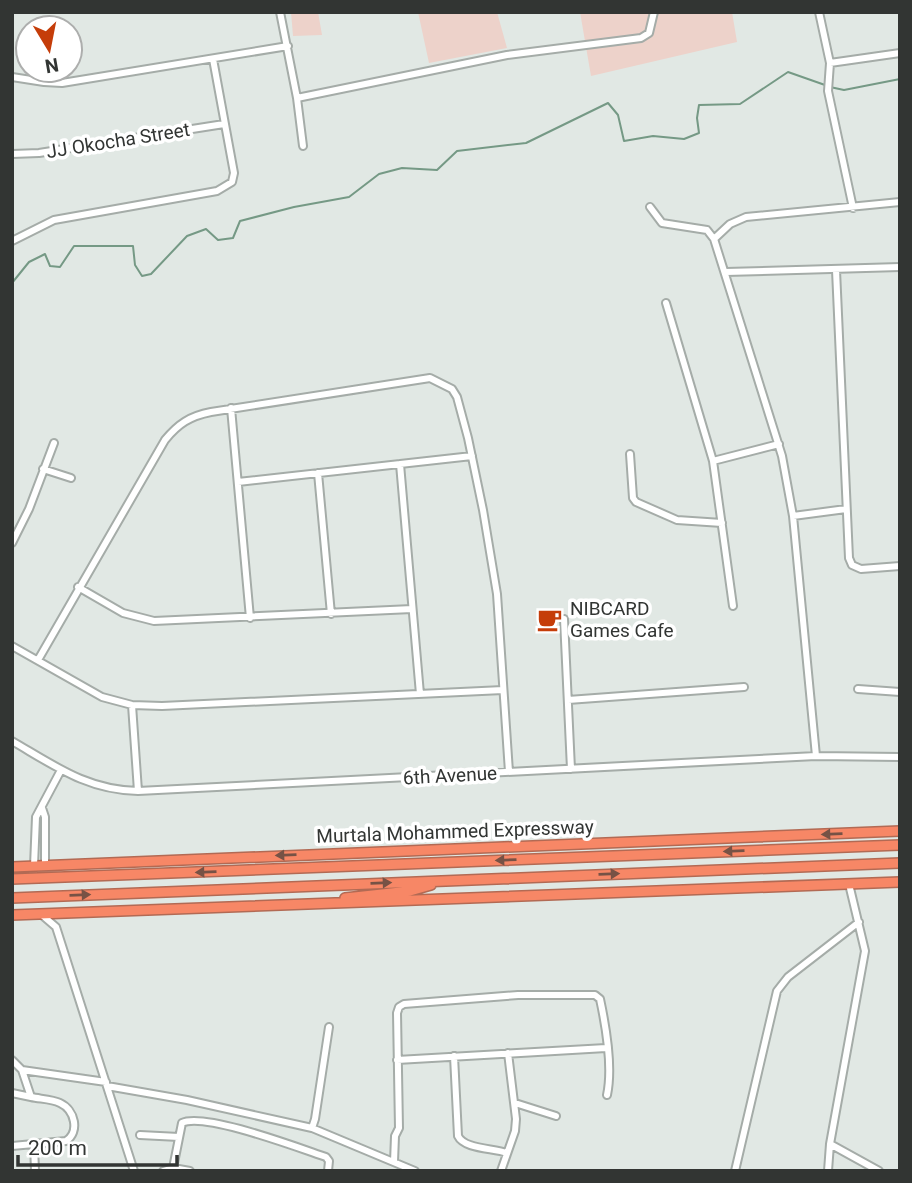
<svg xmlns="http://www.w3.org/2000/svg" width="912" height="1183" font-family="Roboto,sans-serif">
<rect width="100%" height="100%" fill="#e1e8e4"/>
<path fill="#edd2ca" d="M291,12H318L322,35L293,36Z
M418,12H497L507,48L429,63Z
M580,12H732L737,42L591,76Z"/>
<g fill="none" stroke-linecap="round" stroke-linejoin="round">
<path stroke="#759985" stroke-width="2" d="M830,87L844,90L900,79
M12,283L29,262L45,254L50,266L60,267L74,246H133L135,265L142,276L151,274L187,236L206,229L218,240L233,238L240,221L294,207L349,197L379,174L402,168L437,170L457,151L526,143L608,103L618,115L624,141L653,136L684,139L699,133L697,118L699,105L740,104L788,72L825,85"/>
<defs>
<path id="minor" d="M280,12L297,98L507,55L641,38L649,33L654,12
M819,12L830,63
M12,77L44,82L62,83L288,46
M297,98L303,146
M12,154L39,153L224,124
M650,207L662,223L707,230L714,239L782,456L793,516L816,756
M853,208L828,91L830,63L900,53
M714,239L730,224L746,217L900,202
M12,241L54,220L217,191L232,182L234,173L213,59
M836,270L849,558L852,565L861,569L900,566
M726,272L900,267
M666,303L713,461L733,606
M231,408L250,618
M630,454L633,498L636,502L677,520L722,523
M713,461L779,444
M400,464L420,694
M43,469L71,478
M318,473L331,614
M238,482L472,456
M793,516L846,509
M12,543L29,509L54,443
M78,587L123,613L154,621L412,609
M564,619L571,769
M12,646L102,697L132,705L162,706L503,690
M38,660L165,440C178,424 190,416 211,412L430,378L452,389L457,397L468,438L483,510L497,594L509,772
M858,689L900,692
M568,700L744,687
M132,705L138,791
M12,741C55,766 87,790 138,791L816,756L900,757
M42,808L45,817V866
M34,866L36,817L61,770
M42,915L56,927L134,1171
M454,1056L458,1136C464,1149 493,1148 507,1153
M12,1060L22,1070L31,1097C40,1099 52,1099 60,1103C75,1110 80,1132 66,1141L12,1146
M397,1060L606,1048
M22,1070L106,1082
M107,1086L187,1100L312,1128L415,1171
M12,1093L31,1097
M515,1103L556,1116
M312,1128L315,1119L329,1027
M140,1135L179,1137
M34,1144L35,1171
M830,1144L879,1171
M394,1162L395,1136L399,1128L397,1013L399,1007L404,1004L518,995H595L600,999C606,1027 613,1067 607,1095
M173,1168L182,1123C204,1112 299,1148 326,1157L329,1161L328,1171
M163,1171L173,1168L190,1171
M501,1171L515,1131L516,1119L508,1053
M735,1171L777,991L788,977L859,922
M828,1171L830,1144L865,951L849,884"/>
<path id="highway" d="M12,867L900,831
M12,879L900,845
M12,898L900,863
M345,898L410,891L431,885
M12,915L900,882"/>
</defs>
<use href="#minor" stroke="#a5aca8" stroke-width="10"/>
<use href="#highway" stroke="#b26a54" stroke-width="12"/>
<use href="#minor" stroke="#fff" stroke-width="6"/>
<use href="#highway" stroke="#f78766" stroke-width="9"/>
</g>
<defs><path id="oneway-solid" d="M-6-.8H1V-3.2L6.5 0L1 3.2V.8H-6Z" transform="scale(1.75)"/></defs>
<g fill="#775245">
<use href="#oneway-solid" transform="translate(832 834) rotate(178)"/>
<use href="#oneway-solid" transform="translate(734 851) rotate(178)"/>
<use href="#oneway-solid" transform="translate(286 855) rotate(178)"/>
<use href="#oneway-solid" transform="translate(506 860) rotate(178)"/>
<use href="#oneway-solid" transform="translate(206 872) rotate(178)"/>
<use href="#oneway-solid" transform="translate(609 874) rotate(-2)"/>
<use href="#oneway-solid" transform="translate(381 883) rotate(-2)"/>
<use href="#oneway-solid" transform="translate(80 895) rotate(-2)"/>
</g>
<defs>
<symbol id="cafe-bare" viewBox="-9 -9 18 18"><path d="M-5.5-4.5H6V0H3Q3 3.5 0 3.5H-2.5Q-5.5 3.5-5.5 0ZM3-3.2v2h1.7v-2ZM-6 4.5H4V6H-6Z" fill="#c53d09" stroke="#fff" stroke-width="2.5" paint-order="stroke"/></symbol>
</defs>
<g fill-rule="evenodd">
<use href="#cafe-bare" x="532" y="602" width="35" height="35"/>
</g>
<g text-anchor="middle" stroke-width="7" stroke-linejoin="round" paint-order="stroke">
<g font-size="19" fill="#323533" stroke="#fff">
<text transform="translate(118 140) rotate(-9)" y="7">JJ Okocha Street</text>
<text transform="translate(450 775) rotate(-3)" y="7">6th Avenue</text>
<text transform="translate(455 831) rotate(-2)" y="7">Murtala Mohammed Expressway</text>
</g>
<g font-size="19" fill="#323533" stroke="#fff" text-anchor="start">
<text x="570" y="615">NIBCARD<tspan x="570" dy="22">Games Cafe</tspan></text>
</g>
</g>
<rect width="912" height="1183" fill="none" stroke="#323533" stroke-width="28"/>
<g transform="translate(49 49) rotate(170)"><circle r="33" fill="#ffffff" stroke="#adaead" stroke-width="2"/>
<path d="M0-5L12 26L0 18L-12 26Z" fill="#c53d09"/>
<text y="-10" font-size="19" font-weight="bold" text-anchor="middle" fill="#323533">N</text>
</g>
<path d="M18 1155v10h159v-10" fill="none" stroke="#323533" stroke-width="3.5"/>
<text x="28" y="1155" font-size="21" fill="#323533" stroke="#ffffff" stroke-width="5" paint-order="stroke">200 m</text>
</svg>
